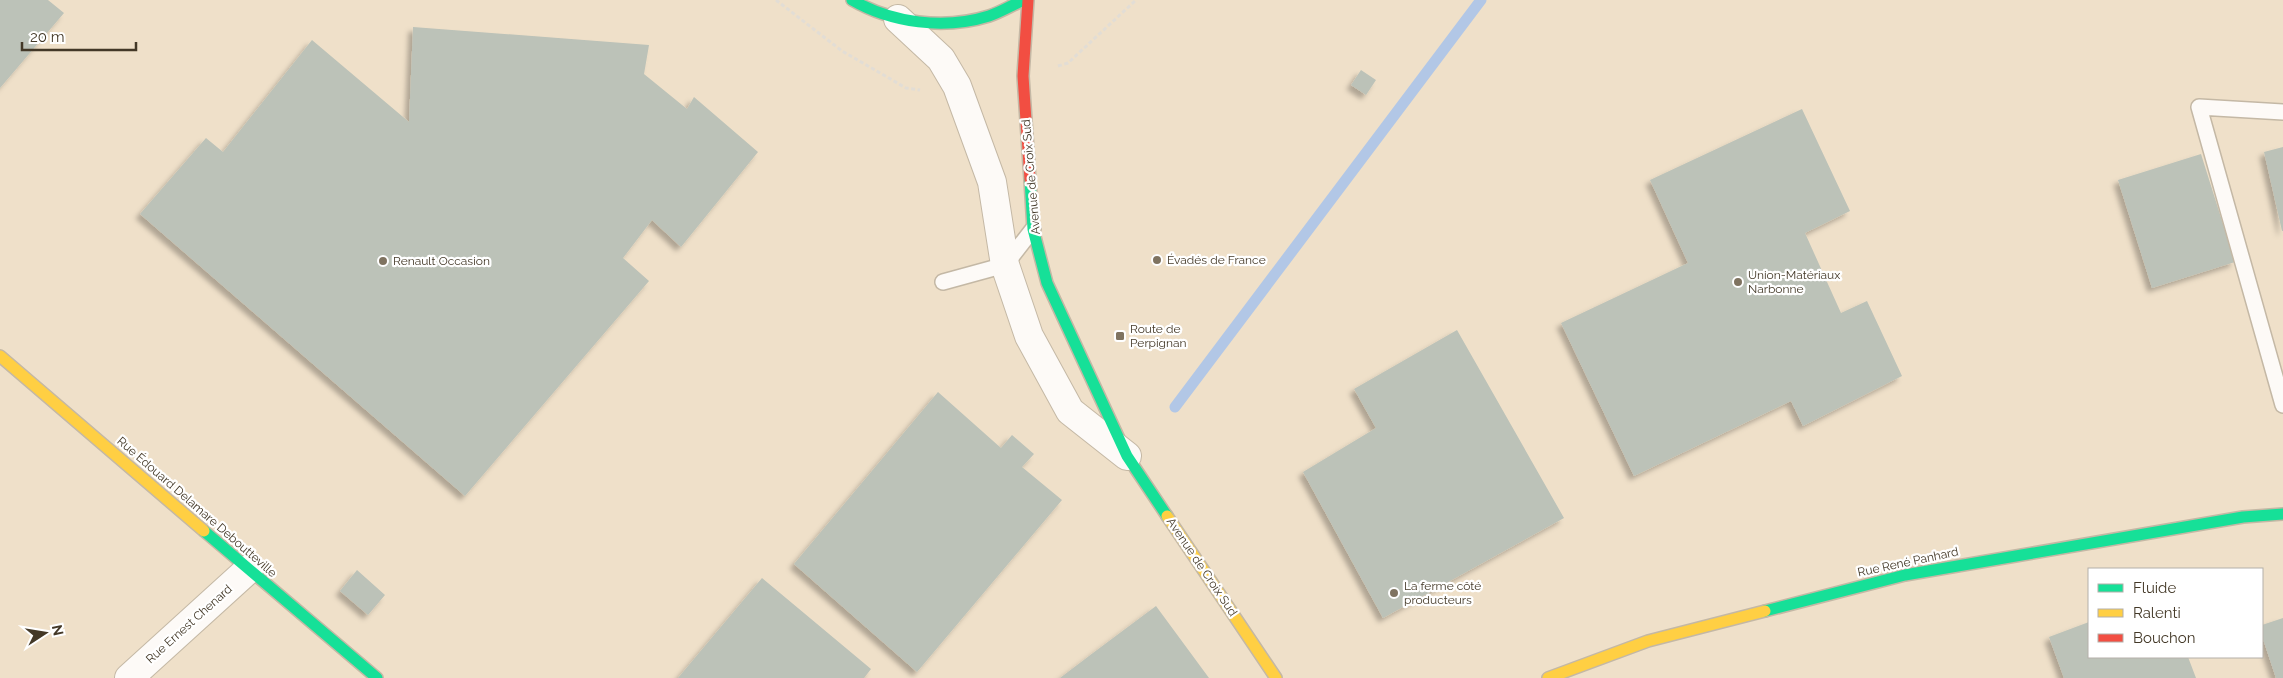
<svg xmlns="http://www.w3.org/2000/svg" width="2283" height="678" font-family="Raleway,sans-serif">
<defs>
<filter id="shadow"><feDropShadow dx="-4.5" dy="4.5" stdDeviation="2.5" flood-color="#0004"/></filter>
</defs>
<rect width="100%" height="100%" fill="#efe0c9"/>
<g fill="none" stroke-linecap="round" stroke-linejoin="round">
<path stroke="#b2c7e6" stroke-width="11" d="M1175,407L1481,0"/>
</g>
<path fill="#bcc2b8" filter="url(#shadow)" d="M0,0H48L64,13L0,88Z
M413,27L649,45L644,74L687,109L694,97L758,152L681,247L652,220L623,258L649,281L465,496L140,214L206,138L223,152L312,40L409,122Z
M1361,70L1376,80L1366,95L1351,85Z
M1802,109L1850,211L1805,233L1841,313L1867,301L1902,376L1803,426L1791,401L1634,476L1561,323L1688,263L1650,180Z
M2283,147V231H2282L2264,152Z
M2201,154L2235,262L2152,288L2118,180Z
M1457,330L1564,518L1383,618L1303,472L1376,428L1354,389Z
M938,392L1001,448L1012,435L1034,454L1022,467L1062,500L917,672L794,564Z
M357,570L385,595L368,615L340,591Z
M762,578L871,669L864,678H678Z
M1156,606L1209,678H1060L1093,653Z
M2283,618V678H2276L2262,636V625Z
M2089,622V657H2188L2196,678H2064L2049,637Z"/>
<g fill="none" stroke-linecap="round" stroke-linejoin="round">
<defs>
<path id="lane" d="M2283,112L2199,107L2283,405
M943,282L1005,265L1033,229"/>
<path id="street" d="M898,19L941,59L957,86L992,182L1005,265L1029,336L1070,411L1127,456
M129,678L249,569"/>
<path id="fast" d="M852,0C892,23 944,30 989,16C1001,12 1012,5 1024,0
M1030,180L1033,229L1047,283L1127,456L1167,516
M204,531L377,678
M1765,611L1905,575L2243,517L2283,514"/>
<path id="slow" d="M0,356L204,531
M1167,516L1276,678
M1548,678L1648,641L1765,611"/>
<path id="jam" d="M1028,0L1023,76L1030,180"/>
</defs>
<use href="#lane" stroke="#c4b8a5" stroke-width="18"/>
<use href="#street" stroke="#c4b8a5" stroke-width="30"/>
<use href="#fast" stroke="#c4b8a5" stroke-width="14"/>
<use href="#slow" stroke="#c4b8a5" stroke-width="14"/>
<use href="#jam" stroke="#c4b8a5" stroke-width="14"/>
<path stroke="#e2ddd5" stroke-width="3" stroke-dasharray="4 2.5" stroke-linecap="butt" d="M776,0L842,51L906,88L920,90
M1058,66L1068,63L1136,0"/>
<use href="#lane" stroke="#fdfaf7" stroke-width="15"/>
<use href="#street" stroke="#fdfaf7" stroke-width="28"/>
<use href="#fast" stroke="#16e098" stroke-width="11"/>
<use href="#slow" stroke="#ffcf43" stroke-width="11"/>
<use href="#jam" stroke="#f24e42" stroke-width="11"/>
</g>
<g fill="#7f7360" stroke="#fff" stroke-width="2">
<circle cx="1157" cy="260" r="5"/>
<circle cx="383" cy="261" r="5"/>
<circle cx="1738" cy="282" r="5"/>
<rect x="1115" y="331" width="10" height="10" rx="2.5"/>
<circle cx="1394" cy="593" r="5"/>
</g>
<g text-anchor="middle" stroke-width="4.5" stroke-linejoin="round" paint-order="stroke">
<g font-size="12" fill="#433827" stroke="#fff">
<text transform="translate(1031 177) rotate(-95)" y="4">Avenue de Croix Sud</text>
<text transform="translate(197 507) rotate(41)" y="4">Rue Édouard Delamare Deboutteville</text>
<text transform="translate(1908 562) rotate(-12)" y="4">Rue René Panhard</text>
<text transform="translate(1202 567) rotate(56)" y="4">Avenue de Croix Sud</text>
<text transform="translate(189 624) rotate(-42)" y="4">Rue Ernest Chenard</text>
</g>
<g font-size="12" fill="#433827" stroke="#fff" text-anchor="start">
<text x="1167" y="264">Évadés de France</text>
<text x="393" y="265">Renault Occasion</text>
<text x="1748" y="279">Union-Matériaux<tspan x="1748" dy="14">Narbonne</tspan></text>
<text x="1130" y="333">Route de<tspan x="1130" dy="14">Perpignan</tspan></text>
<text x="1404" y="590">La ferme côté<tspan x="1404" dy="14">producteurs</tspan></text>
</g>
</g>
<rect x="2088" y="568" width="175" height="90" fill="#ffffff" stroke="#b4afa9"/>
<rect x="2098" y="584" width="25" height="8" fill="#16e098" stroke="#b4afa9"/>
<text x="2133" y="593" font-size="15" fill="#433827">Fluide</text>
<rect x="2098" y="609" width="25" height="8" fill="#ffcf43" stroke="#b4afa9"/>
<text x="2133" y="618" font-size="15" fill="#433827">Ralenti</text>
<rect x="2098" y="634" width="25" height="8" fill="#f24e42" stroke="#b4afa9"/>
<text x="2133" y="643" font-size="15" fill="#433827">Bouchon</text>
<g transform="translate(45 633) rotate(78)" stroke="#ffffff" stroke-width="4" paint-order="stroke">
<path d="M0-4L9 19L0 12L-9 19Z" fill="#433827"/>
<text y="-8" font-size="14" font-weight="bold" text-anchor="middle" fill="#433827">N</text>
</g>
<path d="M22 42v8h114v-8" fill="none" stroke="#433827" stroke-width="2.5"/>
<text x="30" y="42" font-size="15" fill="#433827" stroke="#ffffff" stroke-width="4" paint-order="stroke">20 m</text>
</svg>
